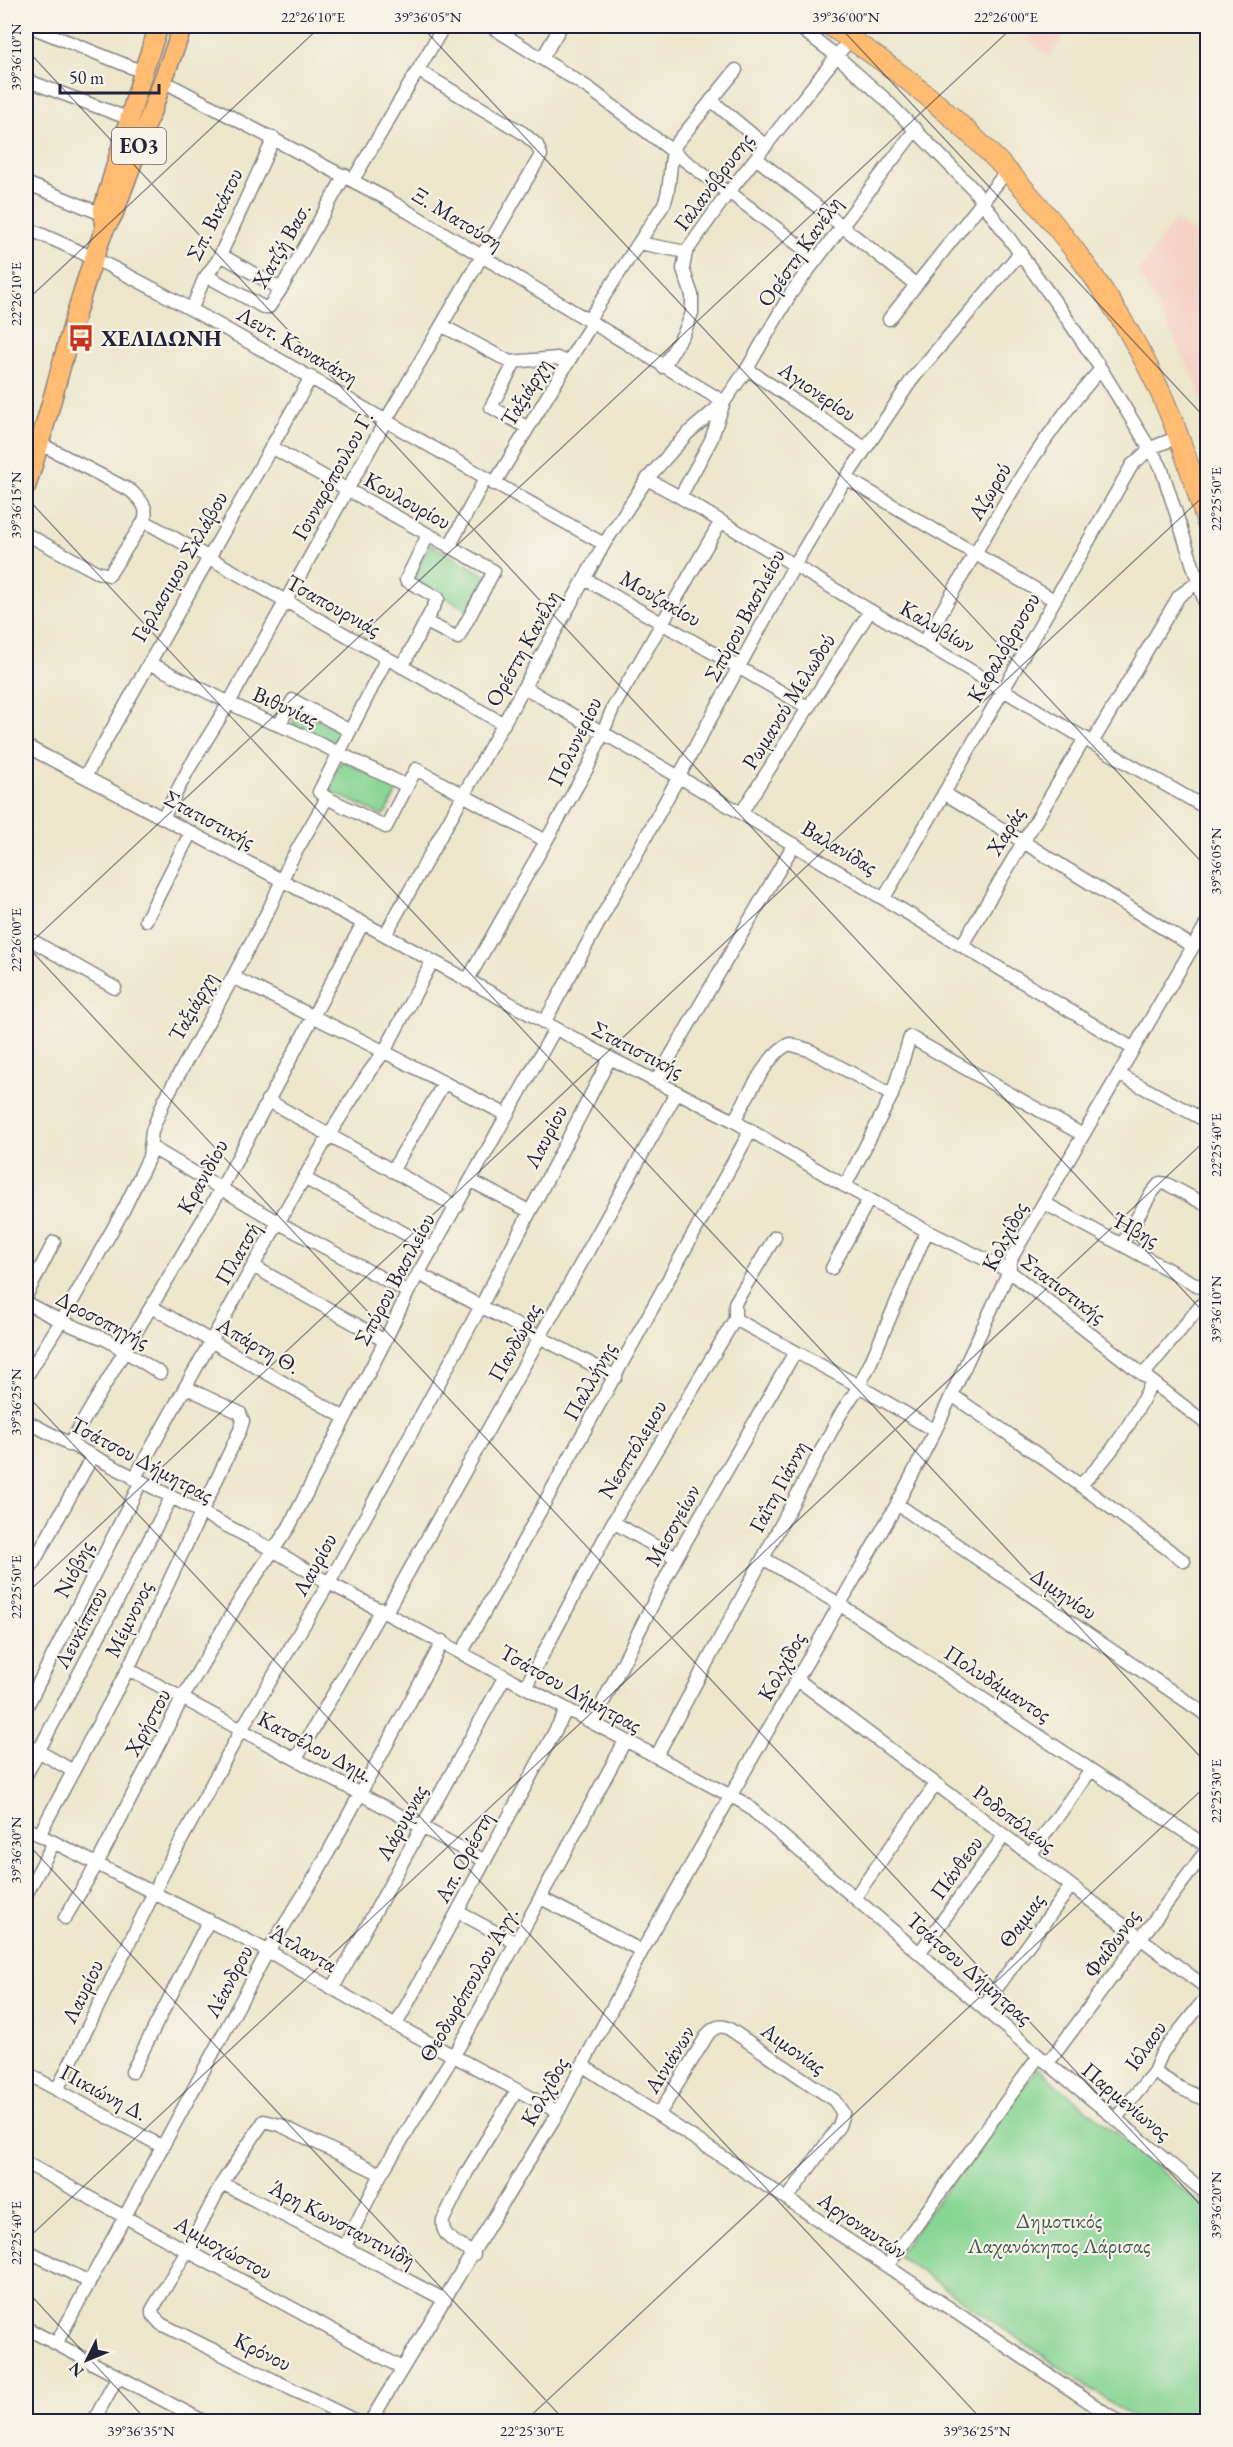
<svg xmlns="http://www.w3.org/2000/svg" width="1233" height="2447" font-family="'EB Garamond',serif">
<rect width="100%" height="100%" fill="#f7f3e8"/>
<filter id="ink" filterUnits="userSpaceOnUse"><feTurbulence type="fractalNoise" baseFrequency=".0167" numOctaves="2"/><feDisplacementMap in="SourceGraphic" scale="12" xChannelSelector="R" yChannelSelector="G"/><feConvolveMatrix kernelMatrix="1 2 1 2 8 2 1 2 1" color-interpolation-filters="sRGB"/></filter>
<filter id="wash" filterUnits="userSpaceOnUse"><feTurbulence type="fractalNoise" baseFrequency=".008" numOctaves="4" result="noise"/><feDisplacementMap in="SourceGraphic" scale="24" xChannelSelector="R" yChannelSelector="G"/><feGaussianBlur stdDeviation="1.35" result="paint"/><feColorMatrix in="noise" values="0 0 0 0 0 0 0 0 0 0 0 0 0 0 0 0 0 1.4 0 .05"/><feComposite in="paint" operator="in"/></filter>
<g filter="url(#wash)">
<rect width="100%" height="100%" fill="#ece6cb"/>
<path fill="#f6d1c6" d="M1037,26H1072L1049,57L1026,39Z
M1175,219L1207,243V415L1194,377L1139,272Z"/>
<path fill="#88d594" stroke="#557c68" stroke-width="1.5" d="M430,544L489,577L469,611L412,579Z
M301,711L339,731L341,736L337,745L294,725L293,721Z
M344,761L396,788L397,791L385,814L381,815L330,791L328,787L340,763Z
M1037,2068L1207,2209V2421H1138L897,2255Z"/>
</g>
<g filter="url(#ink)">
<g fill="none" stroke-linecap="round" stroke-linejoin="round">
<defs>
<path id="minor" d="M29,26L143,72
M490,26L590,89L728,193
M797,26L837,56L884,98L974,190L1061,310L1101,369L1161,467L1208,612
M543,57L561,26
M26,80L130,119
M163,81L387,199L724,402L688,433L647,479L604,544L385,935
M711,100L766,146
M756,158L915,284
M353,180L444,26
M26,183L102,214
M729,192L817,259
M26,228C126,269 217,324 311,378C409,434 506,490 604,544
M639,243L686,252
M221,255L281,289
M207,276L263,307H269L281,289L345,175
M192,308L204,279L218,260L274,138
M889,319L1007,171
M588,321L664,204C673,184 667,163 676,144L736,70
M443,326L510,362L557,358L568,363
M515,362L491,407L528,428
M663,367L684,333L692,313V295L683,269L686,252L728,193L851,38
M747,369L865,448
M271,447L494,571L458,638L426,622
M846,478L1054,600
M647,479L680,497L1092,743L1208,809
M494,484L592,323
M680,497L711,440L724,402L747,369L791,293L916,129
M144,521L504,724
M26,534L97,572L109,575L144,521C149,507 141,501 131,491L39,443
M449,547L485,479
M585,579L809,708
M924,642C979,549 1029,449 1101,369
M149,663L260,718L291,730L407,786
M402,667L438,598L406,580L428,535
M524,687L741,813L1132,1048
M279,725L293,700L350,731
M1092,743L1179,596L1198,582
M26,746L363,923L610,1058L734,1121L845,1186L927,1231L1009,1271L1208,1425
M85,777L311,377
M944,793L1192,946
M327,798L386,827L416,769L546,841
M741,813L870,611
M163,818L189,768L229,703L386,420L541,155L537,145L523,133L419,71
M884,898L1132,465L1151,448L1178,437
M146,920L191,832
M26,937L115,988
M962,945L1085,738
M233,977L371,1045L507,1115
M467,981L589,765L613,708L721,521
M544,1023L794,566L846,478L913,378L1021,252
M1120,1075L1208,1122
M656,1081L794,844
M267,1100L457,1207
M734,1121C745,1102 769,1050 790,1044L809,1050L892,1095
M151,1147L279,1223L408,1292
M392,1171L444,1083
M304,1178L433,1249
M471,1181L529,1211
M845,1186L892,1095L910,1037L1083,1135
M1044,1203L1208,1291
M1122,1245L1150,1195L1160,1183L1167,1184L1208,1206
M253,1266L385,1341
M832,1268L869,1199
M419,1274L616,1377
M26,1296L54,1242
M26,1303L61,1321L107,1340L160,1373
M152,1307L345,1418
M735,1319L859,1386L935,1431
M1143,1375L1208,1297
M26,1377L61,1321L124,1209L149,1157L152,1131L164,1101L233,977L270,907L290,862L327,798L319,792L387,658
M952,1395L1040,1456L1184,1561
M26,1421L273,1550L329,1583L744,1803L1039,2056L1208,2195
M69,1445L221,1189L363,923
M134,1479L253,1266L329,1135L369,1072L384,1052L432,962
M1080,1485C1112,1456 1133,1420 1152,1382
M897,1504L1208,1716
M613,1522L676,1558
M763,1558L839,1604L1208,1847
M26,1576L92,1457
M386,1612L677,1092
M462,1652L751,1130
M128,1669L485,1861
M798,1680L1208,1989
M526,1686L613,1522L735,1319V1303L775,1237
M26,1708L141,1482
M593,1722L676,1558L795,1352
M26,1744L73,1771
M656,1757L840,1415L859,1386L870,1364L927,1231
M296,1759L382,1609
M26,1775L171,1498
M26,1828L268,1951L396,2025L558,2112
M39,1835L128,1669L240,1430L243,1421L240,1413L185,1387
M1030,1855L1091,1770
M26,1895L54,1842
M855,1897L936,1784
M541,1898L642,1951
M458,1912L516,1943
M65,1918L97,1864L182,1699L241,1598L289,1527L385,1341L408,1292L555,1029
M920,1952L1004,1836
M333,1988L505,1676
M983,2007L1071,1886
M396,2025L567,1709
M1048,2063L1208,1848
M582,2065L787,2199L1119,2422
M132,2072L209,1920
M1154,2072L1180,2088L1208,2101
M26,2073L163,2147
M57,2090L163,1874L241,1730L329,1583L481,1306L610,1058
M659,2114L708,2034C715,2026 722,2024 731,2030L834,2100L843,2113L839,2126L787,2199
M1116,2118L1154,2072L1162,2053L1208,1995
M26,2163L402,2368
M222,2183L445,2300
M345,2246L381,2174L466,2035L625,1741
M26,2250L89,2282
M474,2254C461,2245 440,2238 443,2220L467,2172L517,2090
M887,2266L1039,2056
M26,2328L205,2422
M56,2344L268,1951L316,1875L443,1641
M93,2422L118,2376
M358,2422L161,2324L152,2314V2310L187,2251L222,2183L264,2121L280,2125L381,2174
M370,2422L558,2112L642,1951L897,1504L935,1431L1009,1271L1012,1257L1208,921"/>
<path id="primary" d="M104,225L103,209L143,72L159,26
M26,487C54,403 71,316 103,233C106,225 111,220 114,213L183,26"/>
<path id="trunk" d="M830,26C966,110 1087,240 1157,385C1178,429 1193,478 1208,526"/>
</defs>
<use href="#minor" stroke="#878483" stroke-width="15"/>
<use href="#primary" stroke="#878483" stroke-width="21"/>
<use href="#trunk" stroke="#878483" stroke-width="22"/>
<use href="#minor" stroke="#fff" stroke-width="12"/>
<use href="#primary" stroke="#ffbb71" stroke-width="18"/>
<use href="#trunk" stroke="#ffbb71" stroke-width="20"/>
</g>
</g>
<path fill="none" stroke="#22223b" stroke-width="1.5" stroke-opacity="0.45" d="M421,26L1208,869M839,26L1208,421M26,49L1208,1317M26,301L321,26M26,497L1208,1765M26,945L1208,2213M26,947L1014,26M26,1394L984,2422M26,1594L1208,492M26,1842L566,2422M26,2240L1208,1138M26,2290L148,2422M524,2422L1208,1784"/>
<defs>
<symbol id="bus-bare" viewBox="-9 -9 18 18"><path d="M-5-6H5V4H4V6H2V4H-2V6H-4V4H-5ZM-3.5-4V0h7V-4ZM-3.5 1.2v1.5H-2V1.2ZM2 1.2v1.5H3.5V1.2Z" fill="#c8321e" stroke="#f7f3e8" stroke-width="2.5" paint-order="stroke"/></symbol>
</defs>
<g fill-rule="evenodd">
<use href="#bus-bare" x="62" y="319" width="38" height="38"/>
</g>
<g text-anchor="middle" stroke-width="4.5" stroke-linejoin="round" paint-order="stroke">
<rect fill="#f7f3e8" stroke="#62616f" stroke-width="1.5" x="112" y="128" width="54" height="36" rx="4.5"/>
<g font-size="21" font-weight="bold" fill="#22223b">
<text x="139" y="153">ΕΟ3</text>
</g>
<g font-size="22" fill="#22223b" stroke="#f7f3e8">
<text transform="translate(713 181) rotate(-53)" y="8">Γαλανόβρυσης</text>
<text transform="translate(214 214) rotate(-64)" y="8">Σπ. Βικάτου</text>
<text transform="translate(458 218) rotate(31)" y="8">Ξ. Ματούση</text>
<text transform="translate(281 245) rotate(-60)" y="8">Χατζή Βασ.</text>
<text transform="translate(799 251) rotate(-55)" y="8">Ορέστη Κανέλη</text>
<text transform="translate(298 345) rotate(30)" y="8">Λευτ. Κανακάκη</text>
<text transform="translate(818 391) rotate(34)" y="8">Αγιονερίου</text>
<text transform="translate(525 392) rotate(-59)" y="8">Ταξιάρχη</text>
<text transform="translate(332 475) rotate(-61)" y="8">Γουναρόπουλου Γ.</text>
<text transform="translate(989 491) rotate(-59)" y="8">Αζωρού</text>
<text transform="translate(408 500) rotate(29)" y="8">Κουλουρίου</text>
<text transform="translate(179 566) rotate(-60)" y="8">Γερλασιμου Σκλάβου</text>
<text transform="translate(661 598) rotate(30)" y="8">Μουζακίου</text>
<text transform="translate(334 605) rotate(29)" y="8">Τσαπουρνιάς</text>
<text transform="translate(744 615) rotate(-62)" y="8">Σπύρου Βασιλείου</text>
<text transform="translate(938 626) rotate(30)" y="8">Καλυβίων</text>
<text transform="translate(1003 647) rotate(-60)" y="8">Κεφαλόβρυσου</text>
<text transform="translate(522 648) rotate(-61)" y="8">Ορέστη Κανέλη</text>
<text transform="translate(788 701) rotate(-58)" y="8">Ρωμανού Μελωδού</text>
<text transform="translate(286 706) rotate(24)" y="8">Βιθυνίας</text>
<text transform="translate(574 741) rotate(-64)" y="8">Πολυνερίου</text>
<text transform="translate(210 819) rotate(28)" y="8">Στατιστικής</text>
<text transform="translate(1005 831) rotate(-59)" y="8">Χαράς</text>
<text transform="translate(840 847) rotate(31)" y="8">Βαλανίδας</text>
<text transform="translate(192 1006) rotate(-61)" y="8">Ταξιάρχη</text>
<text transform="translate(638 1049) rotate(27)" y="8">Στατιστικής</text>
<text transform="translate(545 1136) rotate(-62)" y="8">Λαυρίου</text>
<text transform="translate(202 1176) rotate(-61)" y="8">Κρανιδίου</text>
<text transform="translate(1136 1229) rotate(28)" y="8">Ήβης</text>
<text transform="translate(1004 1236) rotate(-63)" y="8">Κολχίδος</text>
<text transform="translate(237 1253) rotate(-60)" y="8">Πλατσή</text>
<text transform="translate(394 1279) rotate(-62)" y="8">Σπύρου Βασιλείου</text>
<text transform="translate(1064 1288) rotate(37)" y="8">Στατιστικής</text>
<text transform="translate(103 1319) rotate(27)" y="8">Δροσοπηγής</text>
<text transform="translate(514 1342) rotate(-61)" y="8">Πανδώρας</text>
<text transform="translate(259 1345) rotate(30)" y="8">Απάρτη Θ.</text>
<text transform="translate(589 1381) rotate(-61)" y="8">Παλλήνης</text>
<text transform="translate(632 1449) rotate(-59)" y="8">Νεοπτόλεμου</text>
<text transform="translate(142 1459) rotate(28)" y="8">Τσάτσου Δήμητρας</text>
<text transform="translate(778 1486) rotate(-62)" y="8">Γαΐτη Γιάννη</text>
<text transform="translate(672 1525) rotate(-61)" y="8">Μεσογείων</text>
<text transform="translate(314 1564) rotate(-61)" y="8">Λαυρίου</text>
<text transform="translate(73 1569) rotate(-63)" y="8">Νιόβης</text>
<text transform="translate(1064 1593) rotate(34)" y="8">Διμηνίου</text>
<text transform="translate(128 1619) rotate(-64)" y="8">Μέμνονος</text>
<text transform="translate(80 1627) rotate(-62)" y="8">Λευκίππου</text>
<text transform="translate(781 1666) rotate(-61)" y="8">Κολχίδος</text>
<text transform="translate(998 1683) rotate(33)" y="8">Πολυδάμαντος</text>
<text transform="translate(571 1688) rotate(29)" y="8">Τσάτσου Δήμητρας</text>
<text transform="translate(147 1722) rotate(-62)" y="8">Χρήστου</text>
<text transform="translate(316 1746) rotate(28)" y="8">Κατσέλου Δημ.</text>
<text transform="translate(1015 1818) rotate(37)" y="8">Ροδοπόλεως</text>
<text transform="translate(401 1822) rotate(-61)" y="8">Λάρυμνας</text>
<text transform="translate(463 1857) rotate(-62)" y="8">Απ. Ορέστη</text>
<text transform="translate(956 1867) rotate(-54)" y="8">Πάνθεου</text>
<text transform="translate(1021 1920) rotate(-54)" y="8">Θαμιας</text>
<text transform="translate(1111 1943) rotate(-54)" y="8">Φαίδωνος</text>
<text transform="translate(304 1948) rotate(30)" y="8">Άτλαντα</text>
<text transform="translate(970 1968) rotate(41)" y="8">Τσάτσου Δήμητρας</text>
<text transform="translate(228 1981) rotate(-62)" y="8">Λέανδρου</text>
<text transform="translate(468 1984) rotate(-60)" y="8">Θεοδωρόπουλου Άγγ.</text>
<text transform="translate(82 1991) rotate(-64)" y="8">Λαυρίου</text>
<text transform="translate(1145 2045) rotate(-55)" y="8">Ιόλαου</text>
<text transform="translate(794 2048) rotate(35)" y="8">Αιμονίας</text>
<text transform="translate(669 2059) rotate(-58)" y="8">Αινιάνων</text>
<text transform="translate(544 2091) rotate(-61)" y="8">Κολχίδος</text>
<text transform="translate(104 2092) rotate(28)" y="8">Πικιώνη Δ.</text>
<text transform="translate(1127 2101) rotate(40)" y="8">Παρμενίωνος</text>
<text transform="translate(343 2223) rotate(28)" y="8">Άρη Κωνσταντινίδη</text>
<text transform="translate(863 2225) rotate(34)" y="8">Αργοναυτών</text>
<text transform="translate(224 2247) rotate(29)" y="8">Αμμοχώστου</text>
<text transform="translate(263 2351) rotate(26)" y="8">Κρόνου</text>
</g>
<g font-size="22" font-weight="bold" fill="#22223b" stroke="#f7f3e8" text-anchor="start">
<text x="101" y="346">ΧΕΛΙΔΩΝΗ</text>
</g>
<g font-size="22" fill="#415856" stroke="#f7f3e8">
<text x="1059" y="2228">Δημοτικός<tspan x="1059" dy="25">Λαχανόκηπος Λάρισας</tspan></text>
</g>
</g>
<rect width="1233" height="2447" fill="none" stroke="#f7f3e8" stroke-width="66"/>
<g transform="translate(87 2360) rotate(227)" stroke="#f7f3e8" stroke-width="4.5" paint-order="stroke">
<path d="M0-4.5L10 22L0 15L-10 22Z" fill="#22223b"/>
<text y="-9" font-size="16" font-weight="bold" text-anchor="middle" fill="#22223b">N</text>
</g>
<path d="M60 84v9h99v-9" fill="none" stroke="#22223b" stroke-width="3"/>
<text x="69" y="84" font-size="18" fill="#22223b" stroke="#f7f3e8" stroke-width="4.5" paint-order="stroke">50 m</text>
<rect x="33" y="33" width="1167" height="2381" fill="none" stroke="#22223b" stroke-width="2"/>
<g font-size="15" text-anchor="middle" fill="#22223b">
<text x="313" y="22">22°26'10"E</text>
<text x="428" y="22">39°36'05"N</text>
<text x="846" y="22">39°36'00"N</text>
<text x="1006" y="22">22°26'00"E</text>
<text transform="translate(16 57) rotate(-90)" y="5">39°36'10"N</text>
<text transform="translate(16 294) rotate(-90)" y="5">22°26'10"E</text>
<text transform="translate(1216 499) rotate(-90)" y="5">22°25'50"E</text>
<text transform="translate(16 505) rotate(-90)" y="5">39°36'15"N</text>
<text transform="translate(1216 861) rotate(-90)" y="5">39°36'05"N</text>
<text transform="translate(16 940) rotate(-90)" y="5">22°26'00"E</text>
<text transform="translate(1216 1145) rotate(-90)" y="5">22°25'40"E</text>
<text transform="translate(1216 1309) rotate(-90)" y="5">39°36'10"N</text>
<text transform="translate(16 1402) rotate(-90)" y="5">39°36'25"N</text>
<text transform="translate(16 1587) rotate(-90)" y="5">22°25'50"E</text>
<text transform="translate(1216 1791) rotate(-90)" y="5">22°25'30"E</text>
<text transform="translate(16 1850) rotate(-90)" y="5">39°36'30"N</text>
<text transform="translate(1216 2205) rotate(-90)" y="5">39°36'20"N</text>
<text transform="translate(16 2233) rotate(-90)" y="5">22°25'40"E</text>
<text x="141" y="2436">39°36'35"N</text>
<text x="532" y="2436">22°25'30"E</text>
<text x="977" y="2436">39°36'25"N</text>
</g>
</svg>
